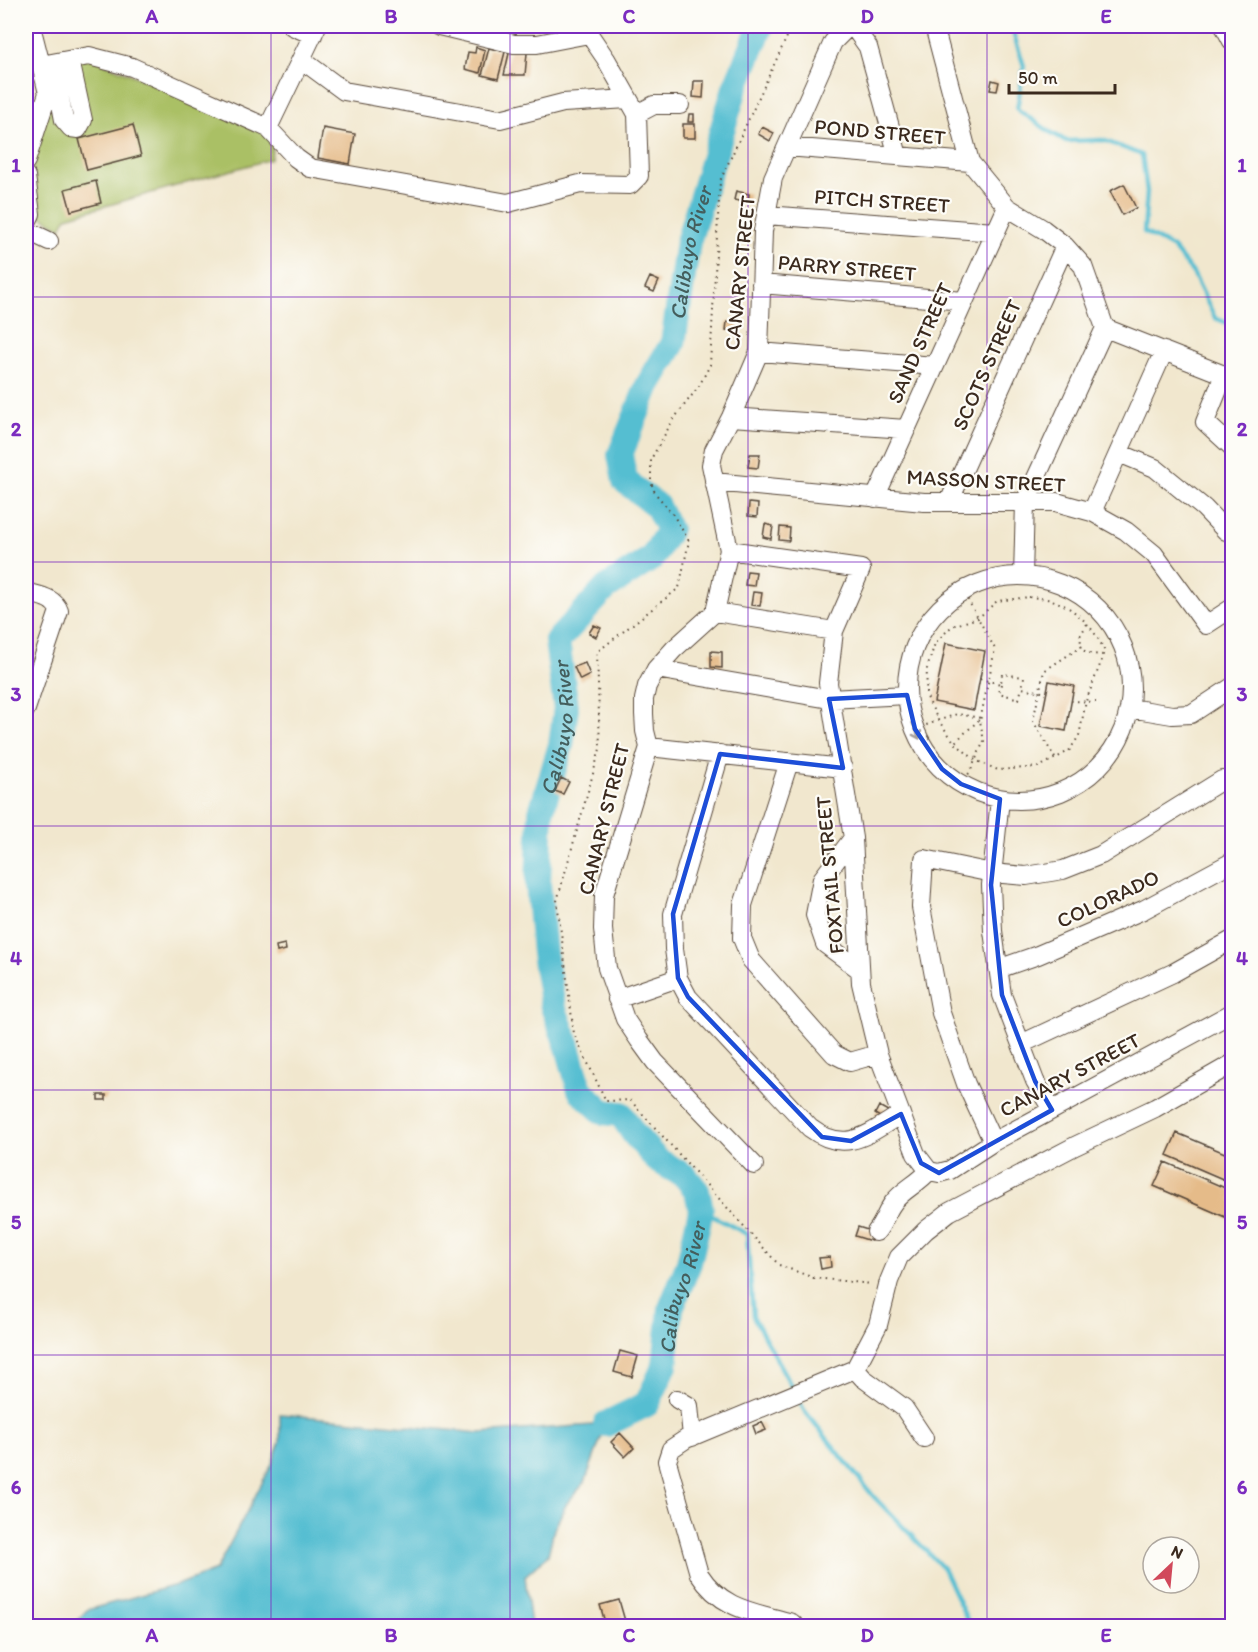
<svg xmlns="http://www.w3.org/2000/svg" width="1258" height="1652" font-family="Itim,sans-serif">
<rect width="100%" height="100%" fill="#fdfcf7"/>
<filter id="ink" filterUnits="userSpaceOnUse"><feTurbulence type="fractalNoise" baseFrequency=".0167" numOctaves="2"/><feDisplacementMap in="SourceGraphic" scale="12" xChannelSelector="R" yChannelSelector="G"/><feConvolveMatrix kernelMatrix="1 2 1 2 8 2 1 2 1" color-interpolation-filters="sRGB"/></filter>
<filter id="wash" filterUnits="userSpaceOnUse"><feTurbulence type="fractalNoise" baseFrequency=".008" numOctaves="4" result="noise"/><feDisplacementMap in="SourceGraphic" scale="24" xChannelSelector="R" yChannelSelector="G"/><feGaussianBlur stdDeviation="1.35" result="paint"/><feColorMatrix in="noise" values="0 0 0 0 0 0 0 0 0 0 0 0 0 0 0 0 0 1.4 0 .05"/><feComposite in="paint" operator="in"/></filter>
<g filter="url(#wash)">
<rect width="100%" height="100%" fill="#f1e7ce"/>
<path fill="#aac065" stroke="#727542" stroke-width="1.5" d="M84,55L259,128L273,143L271,159L67,217L61,228L39,215L31,152L52,88Z"/>
<path fill="#55bed1" stroke="#487478" stroke-width="1.5" d="M280,1414L480,1433L606,1424L585,1482L567,1503L554,1529L548,1555L525,1576L531,1626H72L87,1610L180,1584L216,1570L271,1466L280,1442Z"/>
<g fill="none" stroke-linecap="round" stroke-linejoin="round">
<path stroke="#55bed1" stroke-width="4.5" d="M1011,26L1024,66L1017,109L1050,132L1066,141L1103,140L1142,155L1147,192L1144,232L1173,248L1193,273L1215,318L1232,325
M701,1210L747,1234L753,1316L794,1391
M798,1399L804,1410L874,1497L943,1568L970,1626"/>
<path stroke="#55bed1" stroke-width="26" id="s1" d="M606,1424L647,1404L665,1365L671,1308L689,1263L701,1210L697,1191L685,1176L657,1160L634,1134L621,1114L603,1112L580,1090L568,1047L553,1007L544,953L538,883L541,812L561,745L566,708L557,641L606,588L652,558L669,530L657,506L625,481L620,455L648,385L673,343L688,242L735,88L761,26"/>
</g>
<g id="blocks">
<path fill="#e5bb89" d="M476,47L485,50L480,73L465,69L468,52L475,53Z
M489,48L505,52L498,79L482,75Z
M510,49L527,53L525,75H504Z
M992,80L999,82L997,91L990,90Z
M694,81H704L703,98L693,97Z
M689,114H694V122H688Z
M683,124H695V138H683Z
M133,125L141,156L87,170L79,139Z
M762,127L774,133L770,141L758,134Z
M323,128L355,134L350,164L318,158Z
M96,181L101,203L71,211L65,189Z
M1124,184L1136,208L1122,215L1110,191Z
M736,191L749,194L748,203L734,200Z
M650,277L659,281L654,292L645,288Z
M727,322L740,323L739,331L726,330Z
M750,454H760L758,468L748,467Z
M749,503L758,504L757,517L748,516Z
M765,524L773,526L771,539L763,537Z
M780,527L790,528L789,541L779,540Z
M747,571L756,572L754,586L745,585Z
M753,592L762,593L760,606L751,605Z
M594,625L601,628L596,637L589,633Z
M946,643L985,651L974,710L934,702Z
M711,651L722,652V668L711,667Z
M585,663L590,675L580,680L574,667Z
M1049,681L1074,686L1066,731L1040,726Z
M561,778L569,782L563,794L555,791Z
M285,944L286,950L277,952L276,946Z
M98,1095H106V1100H98Z
M879,1106L888,1111L883,1119L875,1114Z
M1177,1133L1232,1156V1183L1167,1155Z
M1165,1162L1232,1191V1220L1154,1186Z
M858,1227L874,1232L871,1241L855,1236Z
M830,1257L831,1267L821,1269L819,1258Z
M620,1351L638,1356L632,1377L614,1372Z
M762,1422L766,1430L756,1434L753,1426Z
M620,1433L634,1448L625,1457L611,1442Z
M619,1600L625,1621L606,1626L600,1605Z"/>
</g>
</g>
<g filter="url(#ink)">
<use href="#blocks" fill-opacity="0" stroke="#564638" stroke-width="1.5"/>
<g fill="none" stroke-linecap="round" stroke-linejoin="round">
<defs>
<path id="minor" d="M31,26L41,65
M292,26L313,35
M439,26L514,44H537L589,34
M853,26L868,47L898,156
M934,26L970,162L1007,207L1043,229L1065,246L1083,266L1105,328L1232,378
M1224,26L1232,41
M302,60L344,91L500,119L563,103L628,99
M55,73L64,120L71,128L78,129L83,120L70,60
M637,114L654,105H680
M268,128L317,26
M787,147L970,162
M26,161L48,93L41,65L89,56L132,67L268,128L296,158L310,168L508,203L580,184L630,185L639,176L637,114L606,59L589,34L586,26
M26,176L31,214L26,224
M766,215L995,232
M26,230L49,241
M761,284L964,301
M759,352L935,366
M1224,375L1205,422L1232,447
M731,417L906,429
M1119,453L1155,468L1204,508L1226,531L1232,527
M714,482L924,502H1056L1092,512L1126,531L1154,554L1206,625L1232,608
M875,498L1007,207
M949,502L1065,246
M1092,512L1164,351
M729,550L861,569L834,631L828,683L853,838L861,983L878,1054L916,1154L929,1171
M1023,576L1025,502L1105,328
M907 688a112 112 0 1 1 224 0a112 112 0 1 1-224 0Z
M26,592C39,596 54,597 59,611L26,709
M715,612L834,631
M656,669L829,699L907,695
M1130,708L1172,715L1191,714L1232,687
M649,747L843,768
M720,754L673,914L674,949L678,978L688,997L810,1128C846,1155 868,1134 901,1114
M789,762L743,905L742,938L751,960L834,1054L850,1062L878,1054
M1000,799L991,885L993,931L1002,995L1035,1081L1052,1110
M853,838L822,879L815,915L825,944L860,970
M998,969L1038,955L1143,910L1232,862
M617,999L678,978
M1021,1044L1173,973L1232,940
M993,1142L966,1084L941,1013L921,907L924,859L992,873L1026,876L1063,870L1101,855L1222,780H1232
M754,1165L655,1062L639,1040L625,1019L607,968L603,929L604,895L649,747L645,731L644,714V699L647,686L656,669L674,649L715,612L729,550L711,465L714,450L731,417L759,352L763,231L773,178L833,42L849,26
M929,1171L939,1173L950,1170L993,1142L1232,1013
M876,1232C884,1223 886,1212 893,1203C902,1190 918,1184 929,1171
M855,1369L863,1378L904,1408L924,1438
M677,1399L689,1406L692,1437
M795,1626L792,1623C754,1612 722,1610 699,1574L667,1461L671,1449L686,1439L855,1369L878,1325L889,1281L899,1257L926,1230L949,1212L1075,1146L1155,1108L1232,1064"/>
</defs>
<use href="#minor" stroke="#564638" stroke-width="20"/>
<path stroke="#564638" stroke-width="2" stroke-dasharray="1.5 4.5" stroke-linecap="butt" d="M792,26L720,181L710,365L699,386L673,420L651,459V482L655,493L672,513L689,541L679,588L597,652L600,749L557,901L574,1034L606,1101L630,1100L779,1265L814,1278L872,1284
M1029,597C1037,598 1049,598 1057,602C1079,611 1096,631 1105,652L1086,701L1079,736L1069,751L1039,767L998,770L975,760L955,743L938,720L926,695L927,669L935,643L952,626L978,618L997,601Z
M1087,624L1080,636L1082,650L1092,654L1103,655
M980,679L1001,684L1002,674L1024,677L1022,688L1047,693
M1001,684L999,693L1019,699L1022,688
M1071,701L1096,702
M915,729L957,714L981,718L955,742
M1055,758L1033,721L1044,671L1082,646
M961,784L970,772L984,741L980,721L995,649L963,591"/>
<use href="#minor" stroke="#fff" stroke-width="18"/>
</g>
<defs><path id="oneway-shaft" d="M-6 0H5M1.5-3L5.5 0L1.5 3" fill="none" stroke-width="1.6" stroke-linecap="round" stroke-linejoin="round" transform="scale(1.5)"/></defs>
<use stroke="#a79f9a" href="#oneway-shaft" transform="translate(916 731) rotate(66)"/>
</g>
<path fill="none" stroke="#1d4ed8" stroke-width="4.5" stroke-linejoin="round" d="M907,695L915,729L942,769L961,784L1000,799L991,885L1002,995L1035,1081L1052,1110L939,1173L921,1163L901,1114L851,1141L822,1137L688,997L678,978L673,914L720,754L843,768L829,699Z"/>
<path fill="none" stroke="#7b2cbf" stroke-width="1.5" stroke-opacity="0.55" d="M271,26V1626M510,26V1626M748,26V1626M987,26V1626M26,297H1232M26,562H1232M26,826H1232M26,1090H1232M26,1355H1232"/>
<g text-anchor="middle" stroke-width="4.5" stroke-linejoin="round" paint-order="stroke">
<g font-size="21" fill="#3b2a1e" stroke="#fdfcf7">
<text transform="translate(880 132) rotate(5)" y="7">POND STREET</text>
<text transform="translate(882 201) rotate(4)" y="7">PITCH STREET</text>
<text transform="translate(847 268) rotate(5)" y="7">PARRY STREET</text>
<text transform="translate(740 273) rotate(-84)" y="7">CANARY STREET</text>
<text transform="translate(920 343) rotate(-66)" y="7">SAND STREET</text>
<text transform="translate(987 365) rotate(-66)" y="7">SCOTS STREET</text>
<text transform="translate(986 481) rotate(3)" y="7">MASSON STREET</text>
<text transform="translate(604 819) rotate(-76)" y="7">CANARY STREET</text>
<text transform="translate(830 875) rotate(-95)" y="7">FOXTAIL STREET</text>
<text transform="translate(1108 899) rotate(-25)" y="7">COLORADO</text>
<text transform="translate(1070 1075) rotate(-28)" y="7">CANARY STREET</text>
</g>
<g font-size="22" font-style="italic" fill="#445e5d" stroke="#fdfcf7">
<text dy="8" stroke="none"><textPath href="#s1" startOffset="1356">Calibuyo River</textPath></text>
<text dy="8" stroke="none"><textPath href="#s1" startOffset="798">Calibuyo River</textPath></text>
<text dy="8" stroke="none"><textPath href="#s1" startOffset="168">Calibuyo River</textPath></text>
</g>
</g>
<rect width="1258" height="1652" fill="none" stroke="#fdfcf7" stroke-width="66"/>
<g transform="translate(1171 1565) rotate(26)"><circle r="28" fill="#fdfcf7" stroke="#afa8a0" stroke-width="1.5"/>
<path d="M0-4.5L10 22L0 15L-10 22Z" fill="#d1495b"/>
<text y="-9" font-size="16" font-weight="bold" text-anchor="middle" fill="#3b2a1e">N</text>
</g>
<path d="M1009 84v9h106v-9" fill="none" stroke="#3b2a1e" stroke-width="3"/>
<text x="1018" y="84" font-size="18" fill="#3b2a1e" stroke="#fdfcf7" stroke-width="4.5" paint-order="stroke">50 m</text>
<rect x="33" y="33" width="1192" height="1586" fill="none" stroke="#7b2cbf" stroke-width="2"/>
<g font-size="20" text-anchor="middle" font-weight="bold" fill="#7b2cbf">
<text x="152" y="23">A</text>
<text x="391" y="23">B</text>
<text x="629" y="23">C</text>
<text x="867" y="23">D</text>
<text x="1106" y="23">E</text>
<text x="16" y="172">1</text>
<text x="1242" y="172">1</text>
<text x="16" y="436">2</text>
<text x="1242" y="436">2</text>
<text x="16" y="701">3</text>
<text x="1242" y="701">3</text>
<text x="16" y="965">4</text>
<text x="1242" y="965">4</text>
<text x="16" y="1229">5</text>
<text x="1242" y="1229">5</text>
<text x="16" y="1494">6</text>
<text x="1242" y="1494">6</text>
<text x="152" y="1642">A</text>
<text x="391" y="1642">B</text>
<text x="629" y="1642">C</text>
<text x="867" y="1642">D</text>
<text x="1106" y="1642">E</text>
</g>
</svg>
